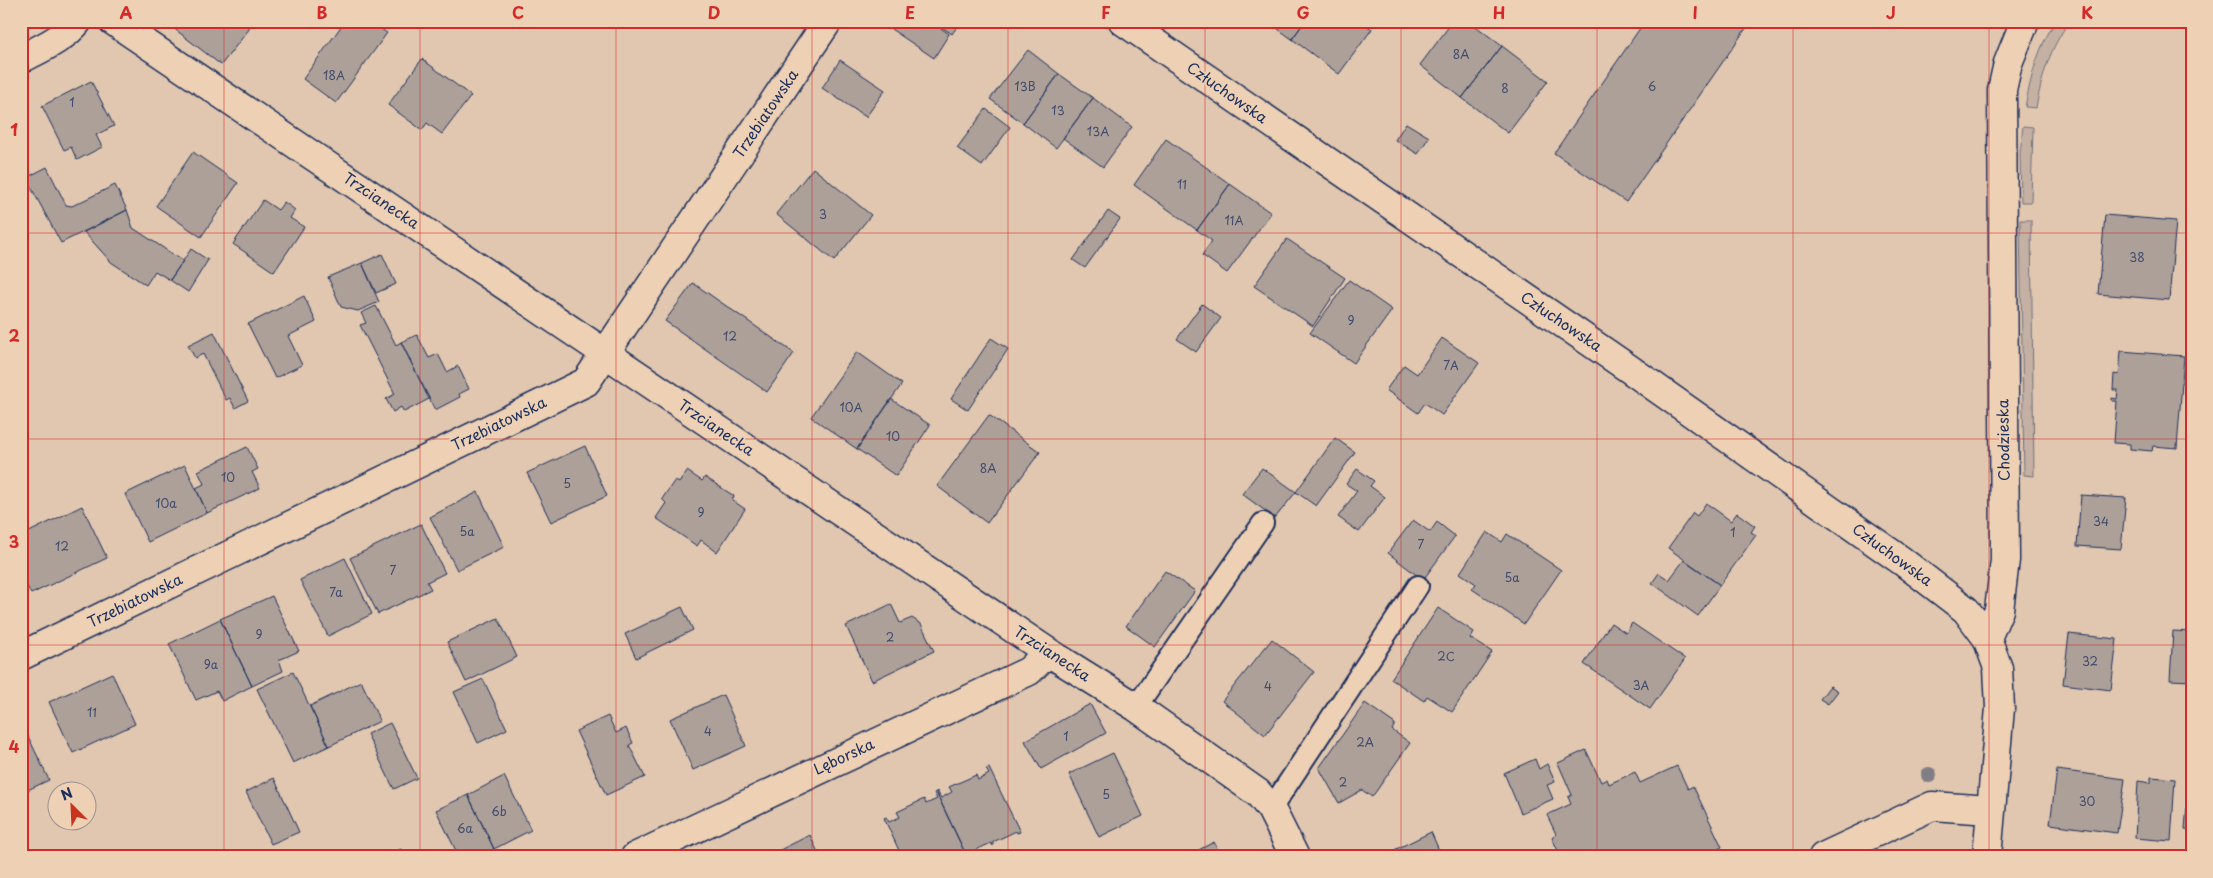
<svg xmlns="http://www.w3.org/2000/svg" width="2213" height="878" font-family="'Playpen Sans',sans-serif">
<rect width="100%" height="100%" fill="#e1c7af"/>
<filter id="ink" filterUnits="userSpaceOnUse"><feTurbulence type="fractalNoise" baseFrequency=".02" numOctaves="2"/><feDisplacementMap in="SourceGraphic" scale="10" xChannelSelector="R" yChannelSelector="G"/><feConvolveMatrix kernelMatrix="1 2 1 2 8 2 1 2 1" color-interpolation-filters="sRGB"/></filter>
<g filter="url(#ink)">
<path fill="#c4b1a3" stroke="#707080" d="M2056,21H2070C2050,47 2042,76 2036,108L2025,107C2031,77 2038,46 2056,21Z
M2023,126L2033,127L2031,202H2021L2020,153Z
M2020,220H2031L2034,476L2024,475Z"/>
<path fill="#ada099" stroke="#1b2f5e" d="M176,21H240L250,28L221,65L172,27Z
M345,21H370L387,33L336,103L303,79Z
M897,21H931L949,34L934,58L891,29Z
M933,21H961L952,34Z
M1267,21H1305L1292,39Z
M1305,21H1360L1372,29L1339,74L1292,39Z
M1453,21H1469L1502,46L1462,98L1420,65Z
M1645,21H1751L1626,202L1554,153Z
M1502,46L1548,81L1508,133L1462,98Z
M1028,50L1059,74L1023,123L990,99Z
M422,59L471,96L442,134L427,123L422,130L388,105Z
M840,60L885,90L866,117L822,88Z
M1059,74L1093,98L1056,148L1023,123Z
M91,81L114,126L96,135L102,147L77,160L71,147L64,150L42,106Z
M1093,98L1132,127L1103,167L1063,138Z
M986,109L1010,127L982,166L957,148Z
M1406,123L1429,137L1418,154L1395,140Z
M1166,139L1230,184L1197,230L1134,185Z
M193,152L238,183L201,237L156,206Z
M47,167L66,205L72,206L115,185L127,210L61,243L26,178Z
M813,168L871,215L834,261L776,214Z
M1230,184L1271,213L1227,273L1202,255L1212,241L1197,230Z
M21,191L30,208L21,213Z
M263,200L278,210L284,202L295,210L290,218L304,227L274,272L233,244Z
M127,210L133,228L183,261L170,280L155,271L146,285L111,262L84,232Z
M1108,211L1120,219L1085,268L1073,260Z
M2105,215L2176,221L2169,300L2098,294Z
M1287,239L1345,278L1313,326L1254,286Z
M191,249L208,260L188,292L170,280Z
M382,254L396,284L376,293L362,263Z
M362,263L379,302L358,311L341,307L328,277Z
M1349,280L1392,310L1354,363L1310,333Z
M693,283L794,353L767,392L665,321Z
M304,296L316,322L288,336L302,365L275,378L248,324Z
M1202,304L1221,318L1196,352L1177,339Z
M376,306L396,345L401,342L429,399L404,412L401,407L393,412L386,399L395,394L360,325L366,323L361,313Z
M214,332L248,401L235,408L230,398L226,400L203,354L195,358L188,345Z
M417,335L429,358L438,354L447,372L458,366L469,389L459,394L460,397L435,410L401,342Z
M991,338L1008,349L968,410L951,399Z
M1442,338L1479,363L1442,415L1425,403L1418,413L1386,390L1404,365L1417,374Z
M2121,351L2184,356L2177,448L2153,446L2152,451L2130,449V444L2114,443L2117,401H2112V398L2117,399L2118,390H2113L2114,374L2119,375Z
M857,352L902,384L857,449L811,417Z
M891,399L930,425L896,476L857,449Z
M989,415L1040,452L987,523L937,486Z
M1335,438L1355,452L1316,506L1296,492Z
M585,446L607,496L551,522L527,473Z
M247,447L258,469L252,472L260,488L207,513L196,488L204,484L198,471Z
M185,465L207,513L148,542L125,494Z
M1262,468L1296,492L1275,518L1242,494Z
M1357,469L1374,481L1370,486L1385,497L1359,532L1338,517L1357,491L1346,484Z
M687,471L702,481L705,477L734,496L732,500L745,509L717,552L701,540L697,546L656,518L666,503L662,499L675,480L679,483Z
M478,492L504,547L457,570L430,517Z
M2081,495L2126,498L2121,549L2077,546Z
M1706,503L1731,521L1737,513L1755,526L1751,532L1756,535L1720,585L1668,548L1693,513L1697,516Z
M82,506L107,558L31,594L21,574V536Z
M1413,520L1430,532L1437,522L1455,536L1423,580L1388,553Z
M421,524L445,573L427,582L431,589L378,614L350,558Z
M1487,532L1502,542L1507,534L1561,570L1524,624L1472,589L1476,584L1460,573Z
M345,558L372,614L328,636L300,580Z
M1684,560L1720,585L1698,616L1652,583L1659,573L1669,580Z
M1165,571L1195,591L1155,647L1126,626Z
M272,596L299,651L279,660L283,671L252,686L220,619Z
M891,604L900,623L912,618L921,624L934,651L872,681L846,626Z
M682,607L693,630L636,658L625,634Z
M1438,608L1474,632L1470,638L1492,652L1452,712L1427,696L1424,701L1391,679Z
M498,618L517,657L466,682L447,642Z
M220,619L252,686L222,701L217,691L196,700L169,644Z
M1611,623L1626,633L1632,623L1685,659L1650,709L1584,664Z
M2173,631L2192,632V681L2170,680Z
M2069,634L2117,639L2111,690L2063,684Z
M1272,639L1314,672L1265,735L1222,701Z
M293,672L329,746L293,763L257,689Z
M112,673L135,724L73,753L49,702Z
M483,679L507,729L478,743L454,692Z
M361,681L380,721L329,746L310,706Z
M1830,686L1838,691L1828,704L1820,699Z
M723,695L746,746L693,770L670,719Z
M1365,703L1395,724L1392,730L1410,743L1372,797L1362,790L1339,803L1319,768Z
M1090,704L1106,733L1041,769L1025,741Z
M608,716L616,733L626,728L633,743L629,745L645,777L606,795L576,731Z
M390,723L417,778L394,789L367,734Z
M24,728L49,780L21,793V729Z
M1586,750L1601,782L1607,779L1609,784L1635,772L1640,783L1677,766L1688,789L1693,786L1722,847L1701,857H1561L1552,838L1556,834L1547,815L1571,804L1568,797L1572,795L1558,763Z
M1113,753L1143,816L1099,837L1069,774Z
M1535,759L1539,769L1547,764L1555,782L1547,785L1553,799L1521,813L1504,773Z
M989,768L1020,832L1017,833L1016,831L993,842V846L991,843L967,854L968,857H967L936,792L937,791L941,798L952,792L949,787L976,775L978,780L989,774L986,769Z
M2057,770L2125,779L2117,833L2050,824Z
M504,776L531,830L494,849L468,795Z
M2151,777L2175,779L2171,841L2135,838L2138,781L2151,783Z
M274,778L299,832L271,844L246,792Z
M2189,781H2192V830L2185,829Z
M936,792L967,857H902L884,818L886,817L889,822L900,817L897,812L924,799L926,804L937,799L934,793Z
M468,795L494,849L477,857H459L436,810Z
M1431,832L1442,857H1380Z
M810,835L820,857H766Z
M1214,842L1222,857H1185Z
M401,849L405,857H382Z"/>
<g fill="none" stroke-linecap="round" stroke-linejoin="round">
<defs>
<path id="service" d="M1136,707L1263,523
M1271,809L1418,586"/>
<path id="minor" d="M113,21L1048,652L1136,707L1258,793L1271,809L1295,857
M1123,21L1628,368L1902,561L1966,610L1987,638L1998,668L2000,708L1987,857
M21,59C40,49 65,38 78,21
M1987,638L1999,610L2005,560L2002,90L2008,63L2025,21
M21,656L586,382L828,21
M635,857L1029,671L1048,652
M1823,857L1932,806L1990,810"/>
</defs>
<use href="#service" stroke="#1b2f5e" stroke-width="24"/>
<use href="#minor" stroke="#1b2f5e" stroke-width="31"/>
<use href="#service" stroke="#eed1b4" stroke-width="20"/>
<use href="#minor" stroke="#eed1b4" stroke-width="28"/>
</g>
<circle fill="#827e88" cx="1929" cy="775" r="8"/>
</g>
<path fill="none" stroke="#d62828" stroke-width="1" stroke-opacity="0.55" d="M224,21V857M420,21V857M616,21V857M812,21V857M1008,21V857M1205,21V857M1401,21V857M1597,21V857M1793,21V857M1989,21V857M21,233H2192M21,439H2192M21,645H2192"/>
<g text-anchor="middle" stroke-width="4" stroke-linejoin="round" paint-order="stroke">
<g font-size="12" fill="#404b6d">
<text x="1461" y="59">8A</text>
<text x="334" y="80">18A</text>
<text x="1025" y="91">13B</text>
<text x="1652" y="91">6</text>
<text x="1505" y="93">8</text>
<text x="72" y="107">1</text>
<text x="1058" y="115">13</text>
<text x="1098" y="136">13A</text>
<text x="1182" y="189">11</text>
<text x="823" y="219">3</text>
<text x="1234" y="225">11A</text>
<text x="2137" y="262">38</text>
<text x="1351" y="325">9</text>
<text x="730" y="341">12</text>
<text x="1451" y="370">7A</text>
<text x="851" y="412">10A</text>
<text x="893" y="441">10</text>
<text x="988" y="473">8A</text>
<text x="228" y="482">10</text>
<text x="567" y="488">5</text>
<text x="166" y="508">10a</text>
<text x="701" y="517">9</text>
<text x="2101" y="526">34</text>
<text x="467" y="536">5a</text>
<text x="1733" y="537">1</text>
<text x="1421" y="549">7</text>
<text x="62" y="551">12</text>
<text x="393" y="575">7</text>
<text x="1512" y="582">5a</text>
<text x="336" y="597">7a</text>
<text x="259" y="639">9</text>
<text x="890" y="642">2</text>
<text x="1446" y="661">2C</text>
<text x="2090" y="666">32</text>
<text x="211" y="669">9a</text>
<text x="1641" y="690">3A</text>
<text x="1268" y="691">4</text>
<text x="92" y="717">11</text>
<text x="708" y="736">4</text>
<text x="1066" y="741">1</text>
<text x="1365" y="747">2A</text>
<text x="1343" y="787">2</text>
<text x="1106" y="799">5</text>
<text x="2087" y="806">30</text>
<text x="499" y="816">6b</text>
<text x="465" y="833">6a</text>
</g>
<g font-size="15" fill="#1b2f5e" stroke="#eed1b4">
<text transform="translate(1227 93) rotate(35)" y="5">Człuchowska</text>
<text transform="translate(766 114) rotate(-56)" y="5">Trzebiatowska</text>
<text transform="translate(381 201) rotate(34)" y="5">Trzcianecka</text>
<text transform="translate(1561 322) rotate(34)" y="5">Człuchowska</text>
<text transform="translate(499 424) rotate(-26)" y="5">Trzebiatowska</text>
<text transform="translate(716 428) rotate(34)" y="5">Trzcianecka</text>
<text transform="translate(2004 440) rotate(-91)" y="5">Chodzieska</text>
<text transform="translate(1892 555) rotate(36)" y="5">Człuchowska</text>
<text transform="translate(135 601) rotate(-26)" y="5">Trzebiatowska</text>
<text transform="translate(1052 654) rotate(33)" y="5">Trzcianecka</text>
<text transform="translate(844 757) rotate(-25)" y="5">Lęborska</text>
</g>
</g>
<rect width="2213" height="878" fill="none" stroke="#eed1b4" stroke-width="55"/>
<g transform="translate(72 806) rotate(336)"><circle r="24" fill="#eed1b4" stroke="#9a9092"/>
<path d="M0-4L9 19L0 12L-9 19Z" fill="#c8321e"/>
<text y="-8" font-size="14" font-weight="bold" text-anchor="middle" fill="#1b2f5e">N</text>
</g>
<rect x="28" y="28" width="2158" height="822" fill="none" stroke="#d62828" stroke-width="2"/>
<g font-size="16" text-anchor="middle" font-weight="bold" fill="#d62828">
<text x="126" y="19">A</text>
<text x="322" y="19">B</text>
<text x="518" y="19">C</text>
<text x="714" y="19">D</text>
<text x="910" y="19">E</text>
<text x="1106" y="19">F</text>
<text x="1303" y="19">G</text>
<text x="1499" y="19">H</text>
<text x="1695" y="19">I</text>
<text x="1891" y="19">J</text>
<text x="2087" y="19">K</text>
<text x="14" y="136">1</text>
<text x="14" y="342">2</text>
<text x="14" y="548">3</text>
<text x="14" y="753">4</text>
</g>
</svg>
